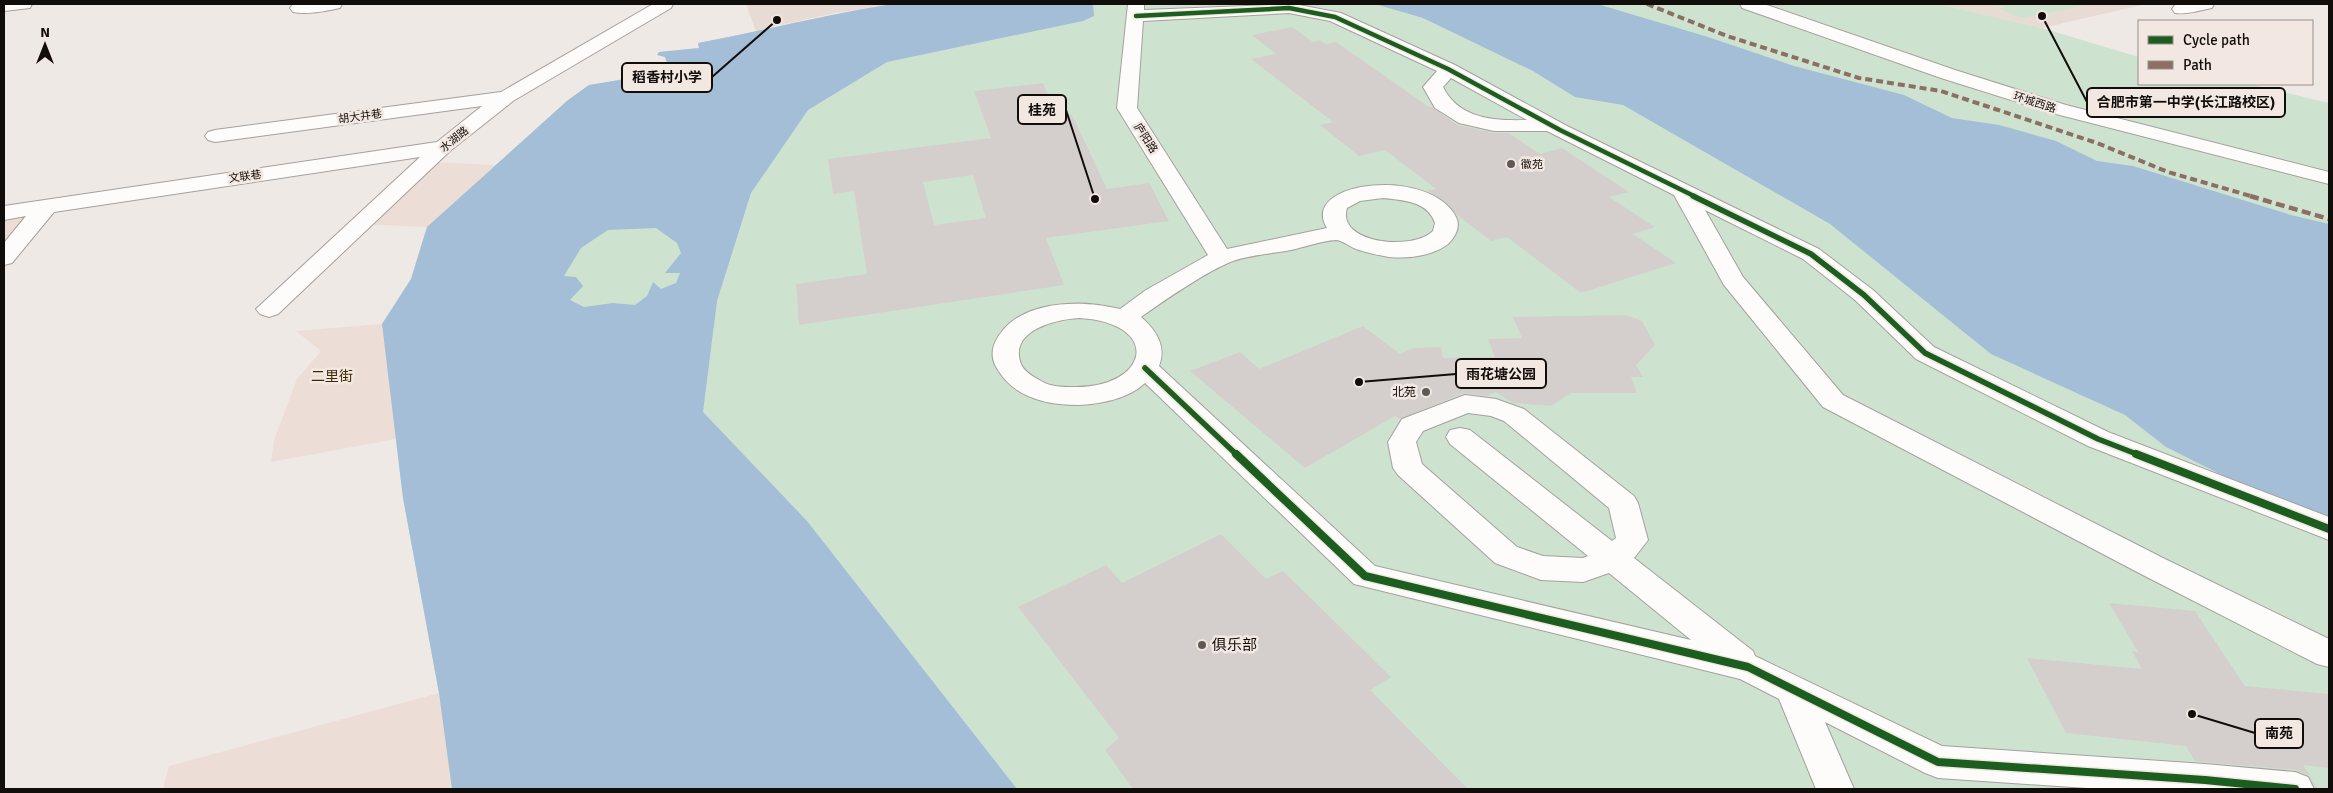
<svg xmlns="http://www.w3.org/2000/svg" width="2333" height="793" font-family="Signika,'Noto Sans SC',sans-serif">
<rect width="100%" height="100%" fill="#efe9e5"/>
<path fill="#edddd7" d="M427,162L495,165L427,227L360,224Z
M47,206L4,258V213Z
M382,324L396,439L271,462L274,440L297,379L321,351L296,331Z
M439,693L452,789H163L169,766Z"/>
<path fill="#e8dbd4" d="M746,4H893L835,13L771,27L756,32Z
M1939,4H2146L2042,28Z"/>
<path fill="#cde3d0" d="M893,4H1939L2042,28L2139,57V84H2250L2329,103V789H452L439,693L403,498L382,324L411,279L427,227L568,100L589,85L643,76L667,63L665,57L657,55L659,52L699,48L698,43C763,31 827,14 893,4Z
M1980,4H2093L2022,18L1999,9L2007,7Z"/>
<path fill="#a3bed6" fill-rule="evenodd" d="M893,4H1093L1094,16L1083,21L887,62L808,110L751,193L717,301L703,412L807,521L1017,789H452L439,693L403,498L382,324L411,279L427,227L568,100L589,85L643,76L667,63L665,57L657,55L659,52L699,48L698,43C763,31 827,14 893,4ZM656,228L677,243L681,253L665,273H680L676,283L661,289L653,282L647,296L635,305L613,303L584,307L570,300L583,286L576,277L564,276L581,248L608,230Z
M1375,4H1597L1708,37L1794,66L1904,95L1952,118L1999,125L2056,141L2097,161L2133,166L2291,215L2329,224V524L2296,512L2166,447L2125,415L1991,354L1830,224L1623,105L1575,97L1533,71L1423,18Z"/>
<path fill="#d4cfcc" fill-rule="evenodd" d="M1292,27L1313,42L1320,40L1326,44L1336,42L1429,107H1432L1458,125L1494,133H1509L1540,154L1562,148L1629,192L1609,197L1655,227L1633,234L1676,263L1581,293L1507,237L1491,241L1456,214L1443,200L1427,191L1436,189L1385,150L1359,156L1320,125L1333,122L1251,59L1276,54L1252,35Z
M1043,83L1058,117L1072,115L1107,189L1149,183L1169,221L1046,238L1064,285L799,325L796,284L867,274L854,191L833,194L828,159L991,138L974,91ZM973,175L986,218L934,225L923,182Z
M1626,315L1642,321L1655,345L1636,365L1643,377H1631L1637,393H1571L1551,406L1513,403L1496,392L1487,396L1464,393L1400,419L1395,416L1305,468L1190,371L1240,352L1259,369L1363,326L1400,354L1414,348L1441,347L1443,358L1495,357L1488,339L1522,338L1513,317Z
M1221,534L1266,579L1283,571L1391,677L1370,690L1468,789H1133L1105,750L1119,738L1018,607L1106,565L1122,583Z
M2109,603L2195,611L2245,686L2329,694V768L2303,765L2318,789H2316L2309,775L2296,770L2195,761L2186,746L2066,733L2027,658L2142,669L2132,651L2138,652Z"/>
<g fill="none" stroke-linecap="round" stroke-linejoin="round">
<defs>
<path id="minor" d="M4,4H32L30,8L4,11Z
M293,4H342L340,8C326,11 307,15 293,12L290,8Z
M653,4H673L671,8L513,101L450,151L278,314L269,317L260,314L256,309L420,157L54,212L12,263L4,265V243L26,216L4,220V206L437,142L482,106L215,142L208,140L205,136L208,132L215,130L501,92Z
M1128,4H1144V10L1294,4L1341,13L1455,65L1567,126L1819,249L1873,290L1934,347L2108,432L2329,517V540L2088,446L1916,359L1855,300L1803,259L1705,210L1743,277L1843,395L2163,558L2329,639V667L2317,664L2141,574L1823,407L1724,285L1674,195L1547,131H1494L1459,123L1435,108L1423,87L1437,71L1330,21L1289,13L1143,21L1137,108L1227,249L1327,228C1298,181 1430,166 1456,217C1461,227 1455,237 1448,244C1433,256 1407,259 1389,257C1378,255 1367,253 1356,249C1350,247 1342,240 1336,240C1321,241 1305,247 1291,250C1271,254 1246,255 1228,263C1201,275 1165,300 1141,317C1156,330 1167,346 1159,366L1375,566L1691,640L1609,573L1583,582L1541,580L1495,563L1398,475L1393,468L1388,442L1402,419L1465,395L1496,399L1524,409L1634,496L1638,503L1648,540L1634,558L1753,651L1755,656L1942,746L2205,764L2295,772L2308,777L2314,789H2102L1938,778L1925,773L1825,722L1854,789H1816L1779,699L1740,679L1354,584L1145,383C1128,399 1100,404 1078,405C1047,405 1015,398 998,370C993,363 991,354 994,345C1013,299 1080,299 1120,309L1146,290L1208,255L1117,108ZM1451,78L1527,120C1494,121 1459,119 1443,87ZM1383,198C1402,200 1428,201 1435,223L1433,231C1414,251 1336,244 1347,208L1360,201ZM1080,318C1164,324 1148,388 1074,387C1062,387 1051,387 1041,381C1034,377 1024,372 1021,364C1008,330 1057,319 1080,318ZM1468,413L1491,416L1504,421L1609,508L1616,538L1612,541L1470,430L1460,428L1450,430L1446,437L1450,444L1588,556L1583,558L1543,556L1517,547L1422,464L1416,442L1423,431Z
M2182,4H2214L2212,8C2201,10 2186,15 2175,13L2172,9L2175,5Z"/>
<path id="tertiary" d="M1740,4H1764L1955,70L2066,105L2329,172V184L2052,113L1941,78L1742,8Z"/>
</defs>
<use href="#minor" stroke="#a5a09e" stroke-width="2"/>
<use href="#tertiary" stroke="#a5a09e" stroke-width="2"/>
<use href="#minor" fill="#fdfcfb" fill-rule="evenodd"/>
<use href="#tertiary" fill="#fdfcfb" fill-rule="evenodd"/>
<path stroke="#8d6e63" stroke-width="4" stroke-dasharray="7 4" stroke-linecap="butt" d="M1647,4L1727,36L1859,78L1941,91L2097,143L2168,172L2254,197"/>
<path stroke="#8d6e63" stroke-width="4.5" stroke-dasharray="9 4.5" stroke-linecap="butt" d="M2250,196L2329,219"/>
<defs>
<path id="cycleway-far2" d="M1136,16L1289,8L1335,17L1448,69L1560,130L1696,197"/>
<path id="cycleway-far1" d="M1693,196L1811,254L1864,295L1925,353L2098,439L2139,455
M1145,368L1237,455"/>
<path id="cycleway" d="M1236,454L1365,576L1748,667L1938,762L2205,780L2295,789
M2136,454L2329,529"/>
</defs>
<use href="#cycleway-far2" stroke="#f3e8e1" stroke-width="7"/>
<use href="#cycleway-far1" stroke="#f3e8e1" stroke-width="9"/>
<use href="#cycleway" stroke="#f3e8e1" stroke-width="11"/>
<use href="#cycleway-far2" stroke="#1b5e20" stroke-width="4.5"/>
<use href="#cycleway-far1" stroke="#1b5e20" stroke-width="5.5"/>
<use href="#cycleway" stroke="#1b5e20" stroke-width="8"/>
</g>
<g fill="#5f5a57" stroke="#f3e8e1" stroke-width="2">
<circle cx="1511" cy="164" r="5"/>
<circle cx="1426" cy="392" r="5"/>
<circle cx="1202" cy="645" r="5"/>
</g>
<g text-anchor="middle" stroke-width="5" stroke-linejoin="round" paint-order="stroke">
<g font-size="11" fill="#110d0b" stroke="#f3e8e1">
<text transform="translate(2035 102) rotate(18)" y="4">环城西路</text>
<text transform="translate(360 116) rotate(-8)" y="4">胡大井巷</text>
<text transform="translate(1146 138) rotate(57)" y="4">庐阳路</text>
<text transform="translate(454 139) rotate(-39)" y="4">水湖路</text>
<text transform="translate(245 176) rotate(-8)" y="4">文联巷</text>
</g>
<g font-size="11" fill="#110d0b" stroke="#f3e8e1" text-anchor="start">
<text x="1521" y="168">徽苑</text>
</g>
<g font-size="12" fill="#110d0b" stroke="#f3e8e1" text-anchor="end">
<text x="1416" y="396">北苑</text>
</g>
<g font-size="14" fill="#3d2b02" stroke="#f3e8e1">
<text x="332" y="381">二里街</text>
</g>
<g font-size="15" fill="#110d0b" stroke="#f3e8e1" text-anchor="start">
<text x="1212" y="650">俱乐部</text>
</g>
</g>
<path fill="none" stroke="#110d0b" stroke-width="2" d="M777 20L712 77M2042 16L2087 102M1095 199L1066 110M1359 382L1456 374M2192 714L2255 733"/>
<g fill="#110d0b" stroke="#f3e8e1" stroke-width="2">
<circle cx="777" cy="20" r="5"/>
<circle cx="2042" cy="16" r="5"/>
<circle cx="1095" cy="199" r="5"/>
<circle cx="1359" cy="382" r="5"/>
<circle cx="2192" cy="714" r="5"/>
</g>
<g fill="#f3e8e1" stroke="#110d0b" stroke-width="2">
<rect x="622" y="63" width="90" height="29" rx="5"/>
<rect x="2087" y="88" width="198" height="29" rx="5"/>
<rect x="1018" y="95" width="48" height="29" rx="5"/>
<rect x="1456" y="359" width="90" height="29" rx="5"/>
<rect x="2255" y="719" width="48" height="29" rx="5"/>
</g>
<g font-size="14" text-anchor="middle" font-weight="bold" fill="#110d0b">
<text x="667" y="82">稻香村小学</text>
<text x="2186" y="107">合肥市第一中学(长江路校区)</text>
<text x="1042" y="115">桂苑</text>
<text x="1501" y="379">雨花塘公园</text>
<text x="2279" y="738">南苑</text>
</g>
<rect width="2333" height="793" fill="none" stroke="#110d0b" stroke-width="10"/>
<rect x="2138" y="20" width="175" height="65" fill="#f3e8e1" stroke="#99908b"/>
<rect x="2148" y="36" width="25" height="8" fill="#1b5e20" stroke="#99908b"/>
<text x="2183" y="45" font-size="15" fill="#110d0b">Cycle path</text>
<rect x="2148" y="61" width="25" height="8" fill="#8d6e63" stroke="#99908b"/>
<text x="2183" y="70" font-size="15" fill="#110d0b">Path</text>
<g transform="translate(45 45)" stroke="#f3e8e1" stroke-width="4" paint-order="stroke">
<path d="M0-4L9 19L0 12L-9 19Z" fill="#110d0b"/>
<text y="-8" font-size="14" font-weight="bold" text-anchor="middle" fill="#110d0b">N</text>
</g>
</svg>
